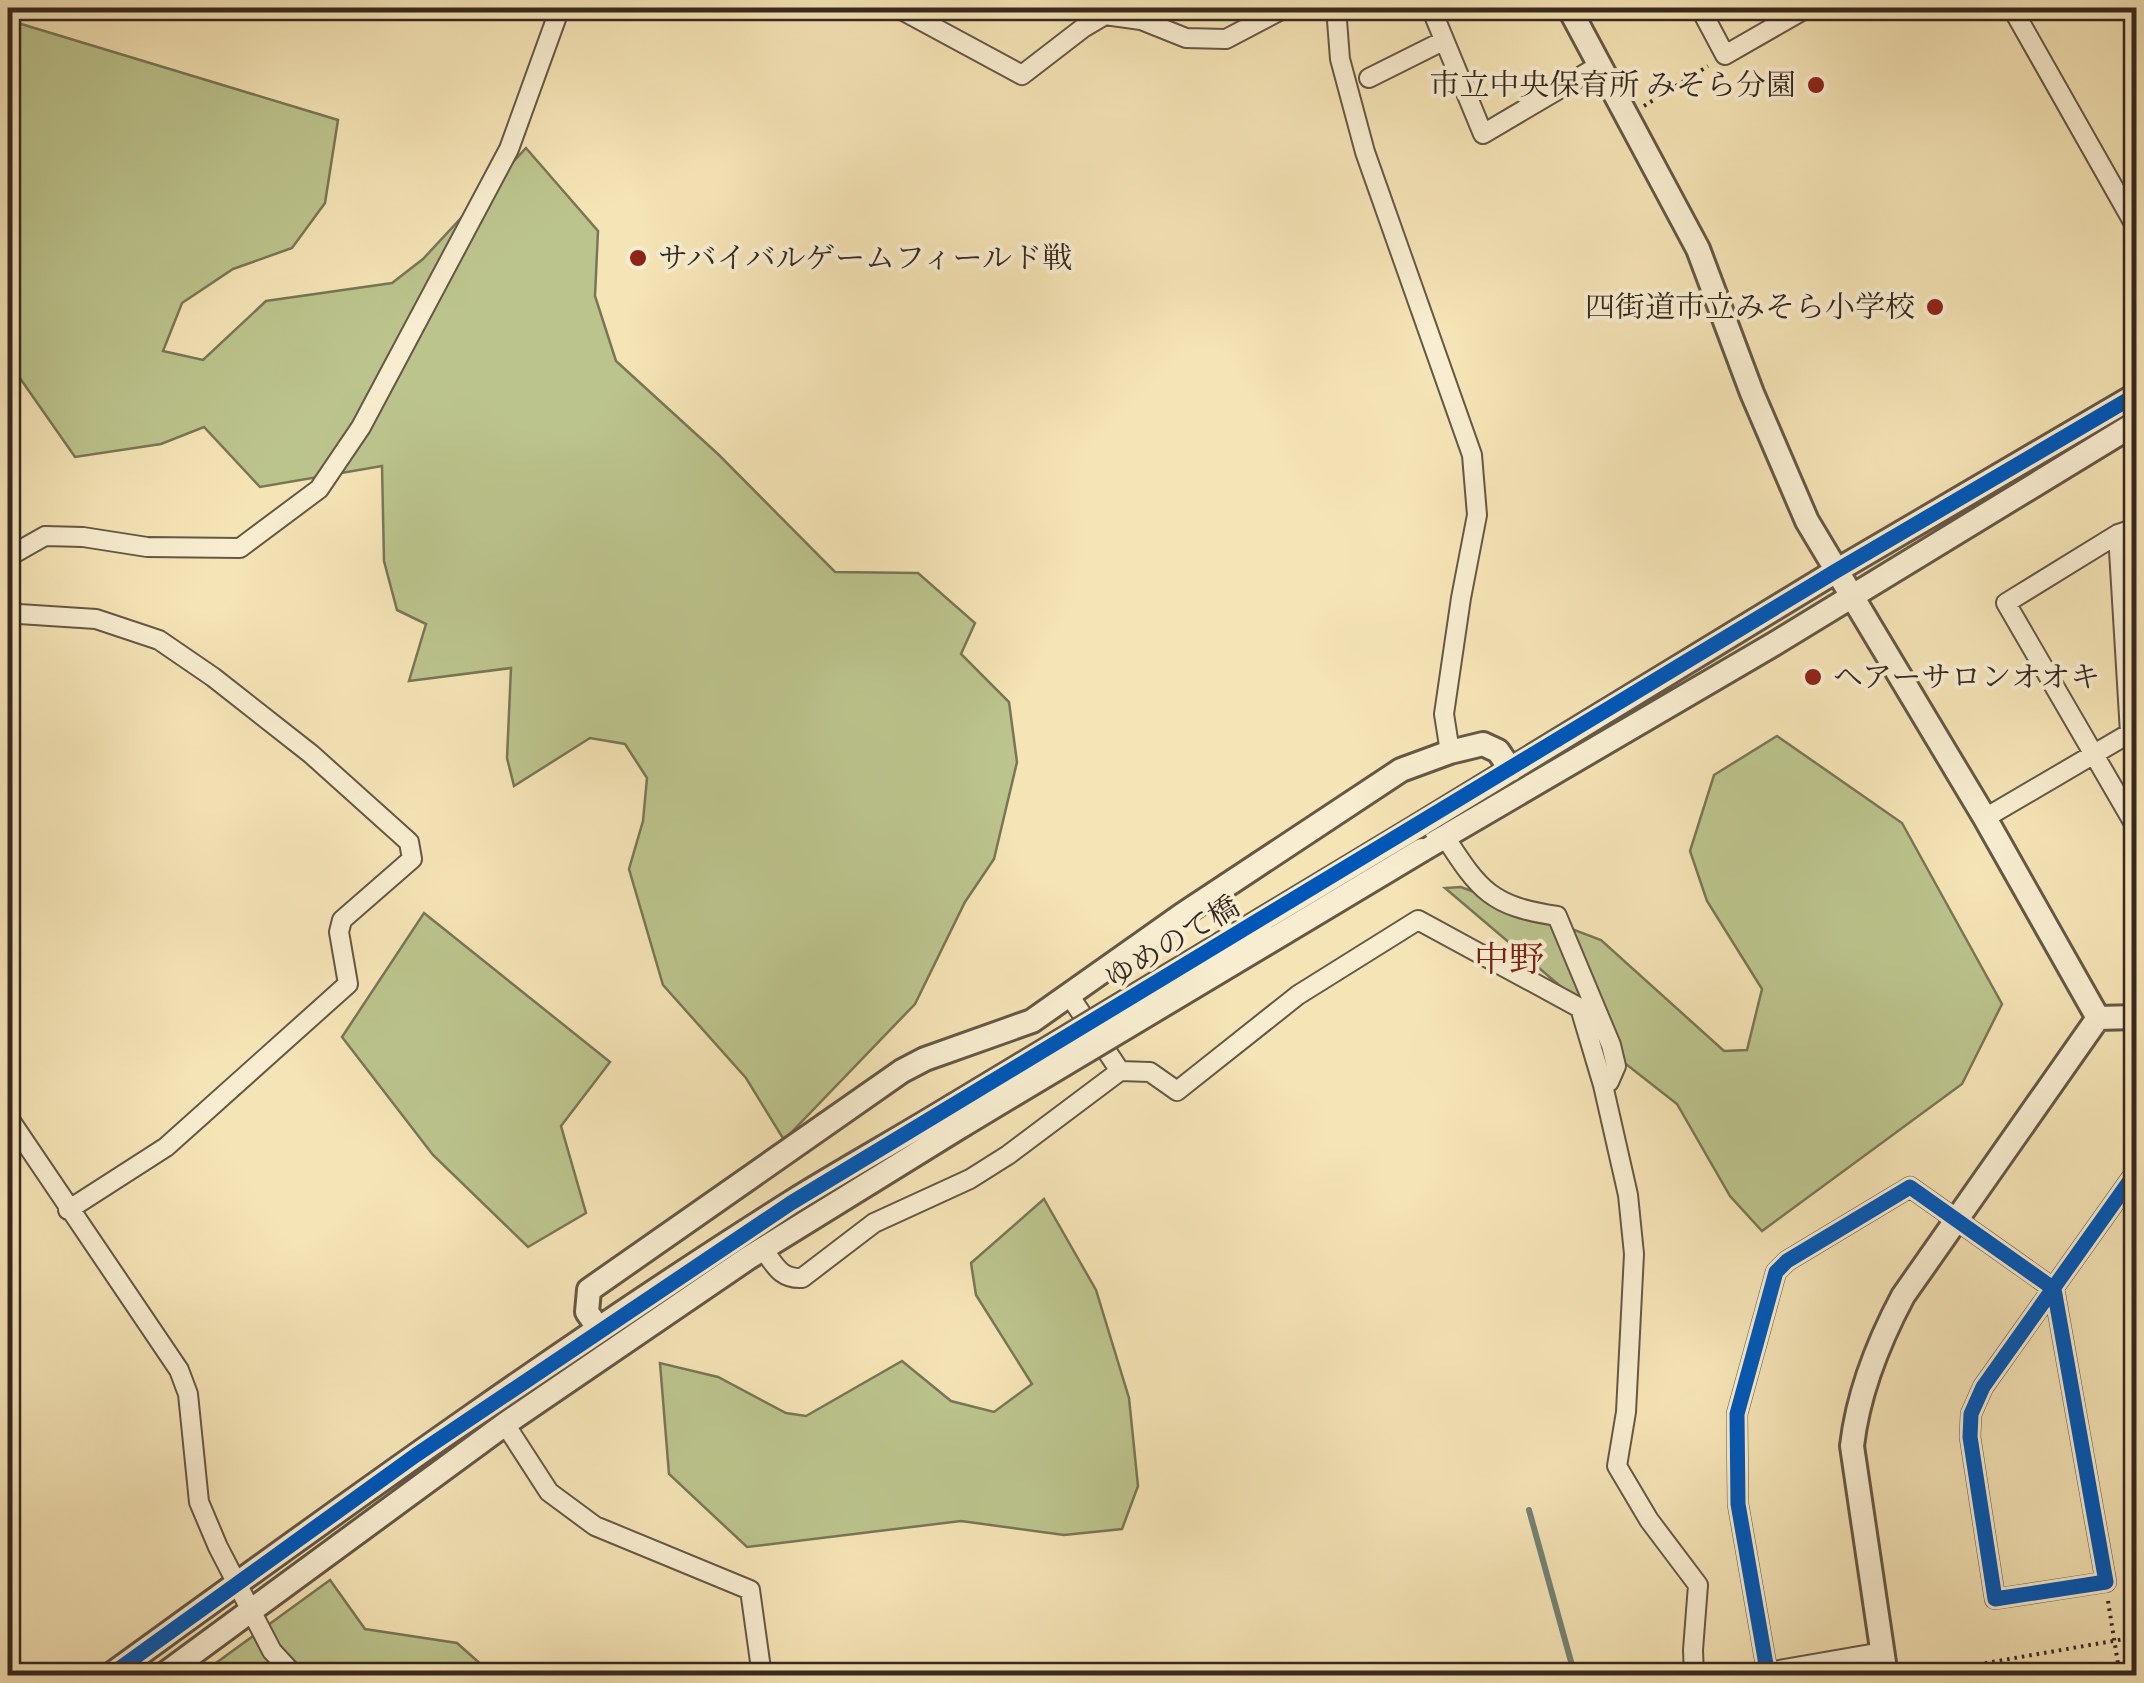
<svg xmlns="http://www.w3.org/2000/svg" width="2144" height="1683" font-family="'IM FELL French Canon','Noto Serif JP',serif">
<rect width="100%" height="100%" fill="#f5e4b6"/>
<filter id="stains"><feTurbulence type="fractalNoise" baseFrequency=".002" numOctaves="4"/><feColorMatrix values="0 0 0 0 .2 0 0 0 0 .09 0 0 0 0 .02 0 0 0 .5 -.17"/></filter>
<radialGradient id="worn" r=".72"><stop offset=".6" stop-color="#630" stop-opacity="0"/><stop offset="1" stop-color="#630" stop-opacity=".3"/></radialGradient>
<path fill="#bcc48d" stroke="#797657" stroke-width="2.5" d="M8,20L338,120L325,203L292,248L233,269L182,303L163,351L203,360L266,301L392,283L423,259L526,148L598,231L595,296L616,361L719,455L835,572L918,573L975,623L961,654L1009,702L1017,762L994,859L965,902L915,1004L784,1140L746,1078L663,985L629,869L643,821L647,778L625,744L590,738L514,786L507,758L511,668L409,681L426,624L397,610L384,561L382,466L260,487L204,427L161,444L75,457L8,361Z
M1777,736L1902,823L2002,1004L1962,1084L1762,1231L1730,1196L1677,1104L1622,1061L1592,1004L1566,991L1445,888L1461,887L1601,940L1724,1051L1747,1050L1762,989L1707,901L1690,851L1714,775Z
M424,913L610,1062L561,1126L586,1213L528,1247L433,1155L342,1037Z
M1044,1199L1096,1290L1129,1398L1138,1486L1122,1529L1064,1535L961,1521L747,1547L669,1474L660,1363L718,1377L786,1413L806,1416L902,1361L951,1401L994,1412L1032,1384L976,1295L971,1263Z
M330,1580L365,1629L457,1643L493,1675L209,1676L205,1671Z"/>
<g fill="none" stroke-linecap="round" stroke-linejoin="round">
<path stroke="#738376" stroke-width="6" d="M1529,1510L1575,1676"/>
<defs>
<path id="minor" d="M898,8L1022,75L1083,28L1105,15L1141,20L1186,38L1226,39L1285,8
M1336,8L1340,59L1365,152L1472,455L1477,515L1461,598L1444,714L1450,752
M1431,8L1483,134L1600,65
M1700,8L1725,55L1807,8
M2012,8L2136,227
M2134,8L2136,12
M1369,78L1443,41
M2136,528L2118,534L2006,603L2136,827
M8,557L45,536L83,537L147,547L240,548L319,489L361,427L509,149L560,8
M8,609L19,614L96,619L159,640L213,677L311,754L409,842L412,859L342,920L339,932L348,984L166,1147L68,1210
M1985,818L2130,733L2118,534
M1445,837C1480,891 1491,906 1557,916L1611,1045L1616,1066L1609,1082L1603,1085
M1069,995L1120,1071
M8,1117L179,1370L188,1394L199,1502L218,1547L272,1651L295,1676
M763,1249C775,1265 780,1279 802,1278L874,1223L970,1179L1008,1155L1120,1071L1150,1072L1177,1091L1298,995L1418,920L1580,1008L1603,1085L1628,1195L1634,1254L1626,1412L1617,1466L1649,1520L1698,1585L1693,1650L1694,1676
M505,1424L549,1492L595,1526L750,1590L762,1676
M1768,1672L1882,1652
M1768,1676L1738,1504L1737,1414L1776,1272L1787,1261L1910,1187L2054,1289L2106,1582L1995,1599L1970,1437L1971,1414L1983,1387L2136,1172"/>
<path id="tertiary" d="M1569,8L1698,249L1752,393L1807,521L1985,818L2098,1018
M1420,825L1836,571L2136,395
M1422,850L1774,644L2136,423
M2098,1018L2136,1017
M599,1329L587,1312L589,1290L902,1071L925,1059L1032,1021L1182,915L1401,770L1450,752L1483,744L1498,751L1511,770
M109,1676C333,1514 556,1351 790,1203C843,1170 899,1139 953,1106
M162,1676L505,1424L748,1258L963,1125
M1886,1676L1852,1446C1858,1393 1878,1343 1903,1296L2098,1018"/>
</defs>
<use href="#minor" stroke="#665746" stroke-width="22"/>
<use href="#tertiary" stroke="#665746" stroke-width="28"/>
<path stroke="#362821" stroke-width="4" stroke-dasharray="2.5 5" stroke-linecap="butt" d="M1644,106L1708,66
M2108,1601L2120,1676
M1911,1676L2136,1637"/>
<use href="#minor" stroke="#f8edd0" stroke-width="18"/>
<use href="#tertiary" stroke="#f8edd0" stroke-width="22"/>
<defs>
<path id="tertiary-bridge" d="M953,1106L1420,825
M963,1125L1422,850"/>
</defs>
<use href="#tertiary-bridge" stroke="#665746" stroke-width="28" stroke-linecap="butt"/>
<use href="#tertiary-bridge" stroke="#f8edd0" stroke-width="22"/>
<defs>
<path id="cycleway" d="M109,1676L416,1455L791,1203L1836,571L2136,395
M1768,1676L1738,1504L1737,1414L1776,1272L1787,1261L1910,1187L2054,1289L2106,1582L1995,1599L1970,1437L1971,1414L1983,1387L2136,1172"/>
</defs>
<use href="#cycleway" stroke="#f8edd0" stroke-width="21"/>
<use href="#cycleway" stroke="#0057b8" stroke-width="15"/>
</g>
<g fill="#8f2418" stroke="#f8edd0" stroke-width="4">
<circle cx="1816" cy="85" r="10"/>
<circle cx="638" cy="258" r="10"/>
<circle cx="1935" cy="307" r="10"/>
<circle cx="1813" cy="677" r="10"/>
</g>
<g text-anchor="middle" stroke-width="8" stroke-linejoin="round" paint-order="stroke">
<g font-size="30" fill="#362821" stroke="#f8edd0" text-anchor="end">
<text x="1796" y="95">市立中央保育所 みそら分園</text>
<text x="658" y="268" text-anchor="start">サバイバルゲームフィールド戦</text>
<text x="1915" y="317">四街道市立みそら小学校</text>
<text x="1833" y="687" text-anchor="start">ヘアーサロンオオキ</text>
</g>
<g font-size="30" fill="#362821" stroke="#f8edd0">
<text transform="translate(1172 942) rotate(-31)" y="10">ゆめのて橋</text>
</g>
<g font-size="35" fill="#7a1f14" stroke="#f8edd0">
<text x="1509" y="971">中野</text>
</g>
</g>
<rect width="2144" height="1683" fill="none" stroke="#f5e4b6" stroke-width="40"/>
<rect x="10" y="10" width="2124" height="1663" fill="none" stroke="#362821" stroke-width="5"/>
<rect x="20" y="20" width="2104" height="1643" fill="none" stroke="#362821" stroke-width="2.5"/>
<rect width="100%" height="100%" filter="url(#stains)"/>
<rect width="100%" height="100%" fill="url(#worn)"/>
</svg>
